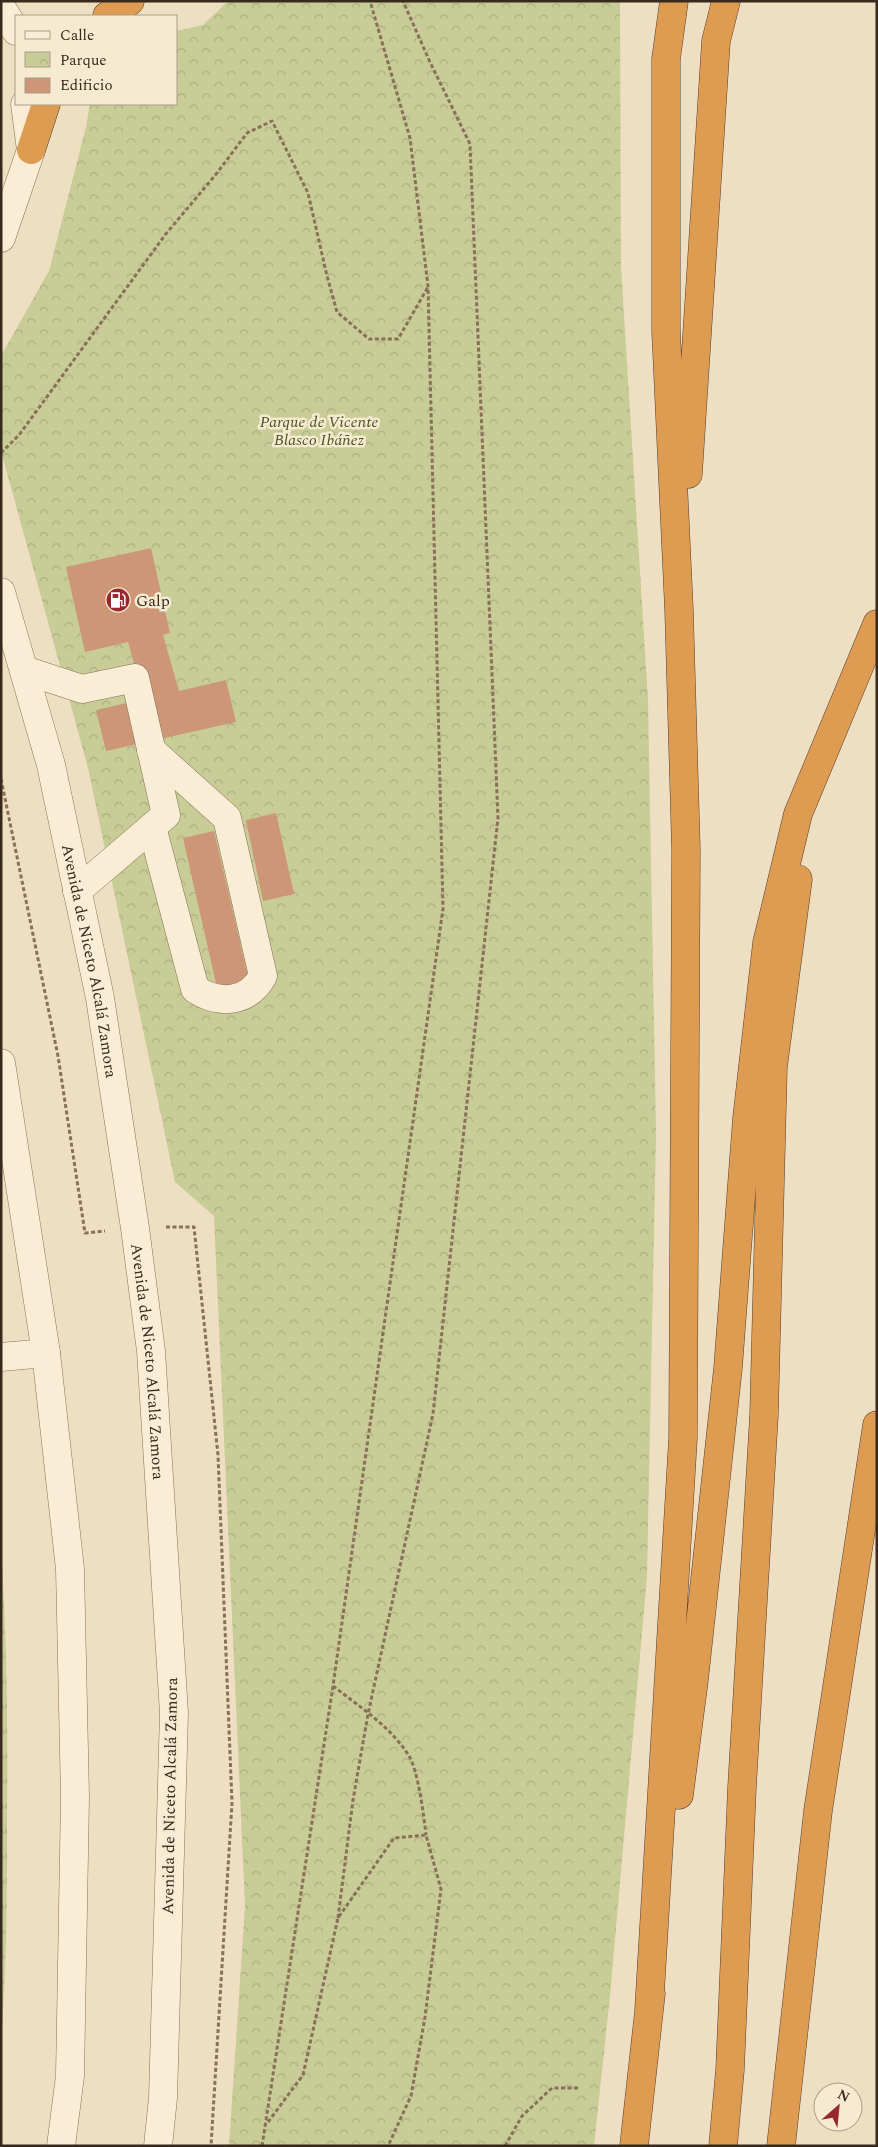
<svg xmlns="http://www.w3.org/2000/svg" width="878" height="2147" font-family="Spectral,serif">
<defs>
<pattern id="grass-tufts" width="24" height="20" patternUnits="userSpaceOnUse" patternTransform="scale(1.25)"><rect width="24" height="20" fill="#c8cc96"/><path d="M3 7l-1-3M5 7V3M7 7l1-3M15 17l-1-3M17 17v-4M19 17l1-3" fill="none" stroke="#adaf81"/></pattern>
<pattern id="park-crowns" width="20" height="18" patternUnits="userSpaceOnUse" patternTransform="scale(1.25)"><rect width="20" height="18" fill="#c8cc96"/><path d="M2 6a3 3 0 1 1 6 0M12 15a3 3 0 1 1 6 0" fill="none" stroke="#adaf81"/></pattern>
</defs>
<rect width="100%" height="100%" fill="#eedfc2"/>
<path fill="url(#grass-tufts)" d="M1,1550C7,1639 8,1727 7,1816C7,1892 7,1965 1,2040Z"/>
<path fill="url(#park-crowns)" d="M228,1H620L621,266L648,700L656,1134L647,1576L610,1996L594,2146H229L245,1906L214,1216L175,1182L88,768L1,451V356L49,271L86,127L90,104H176V31L203,25Z"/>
<path fill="#cd9777" d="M151,548L170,633L163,635L179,691L226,680L236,722L106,751L96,710L144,699L128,642L85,652L66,567Z
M276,813L294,894L263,901L246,820Z
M214,831L249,981L217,988L183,838Z"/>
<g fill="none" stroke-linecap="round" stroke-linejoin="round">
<defs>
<g id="minor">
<path d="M1,7L16,31"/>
<path d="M1,238L31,150L25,104"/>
<path id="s1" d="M1,592L51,765L100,998L135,1228L151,1351L174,1713L163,2098L158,2146"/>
<path d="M24,670L82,689L135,678L166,815L77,891"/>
<path d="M151,750L227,818L263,976C248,1003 219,1005 195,989L152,827"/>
<path d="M1,1063L46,1353L70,1569L75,1797L70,2076L61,2146"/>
<path d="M1,1357L46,1353"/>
</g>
<path id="highway" d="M107,16L130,1
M31,150L46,104
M688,474L716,41L726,1
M679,1795L694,1680L728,1368L747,1118L767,943L798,814L877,624
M649,2010L683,1438L686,850L679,610L666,331V59L674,1
M634,2146L651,1993
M723,2146L730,2070L742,1787L764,1415L773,1067L798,879
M781,2146L818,1811L877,1425"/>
</defs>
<use href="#minor" stroke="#887059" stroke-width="29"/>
<use href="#highway" stroke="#563e2d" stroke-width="29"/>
<path stroke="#887059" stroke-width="3" stroke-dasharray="4 2.5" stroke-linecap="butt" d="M1,453L19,435L165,235L217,173L247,133L272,121L308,193L327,276L337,312L369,339H398L428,287
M1,779L58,1056L85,1233L105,1231
M166,1227H194L218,1455L232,1803L211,2146
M333,1686C360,1707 391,1727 409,1756C418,1770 424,1817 426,1835
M338,1918L353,1800L368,1714L433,1414L498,818L470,144L429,60L403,1
M268,2122L303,2075L338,1918L394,1838L426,1835L441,1889L425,2017L411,2096L388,2146
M262,2146L333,1686L443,909L428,286L410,138L370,1
M505,2146L522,2116L552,2088H579"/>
<use href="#minor" stroke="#f9edd5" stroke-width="28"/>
<use href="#highway" stroke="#de9b52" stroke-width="28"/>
</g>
<defs>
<symbol id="fuel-disc" viewBox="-11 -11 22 22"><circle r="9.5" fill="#97292e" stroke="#f6ead1"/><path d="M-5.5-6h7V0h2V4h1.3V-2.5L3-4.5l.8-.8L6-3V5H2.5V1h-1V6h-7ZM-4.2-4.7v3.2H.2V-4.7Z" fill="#fff"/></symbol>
</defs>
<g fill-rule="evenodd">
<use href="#fuel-disc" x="104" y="586" width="28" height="28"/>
</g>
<g text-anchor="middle" stroke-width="5" stroke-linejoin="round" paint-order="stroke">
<g font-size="16" font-style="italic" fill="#4a5424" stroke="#f6ead1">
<text x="319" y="427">Parque de Vicente<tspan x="319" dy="18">Blasco Ibáñez</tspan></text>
</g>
<g font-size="16" fill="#38291d" stroke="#f6ead1" text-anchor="start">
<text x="136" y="606">Galp</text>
</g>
<g font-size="16" fill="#38291d" stroke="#f6ead1">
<text dy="6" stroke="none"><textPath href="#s1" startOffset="380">Avenida de Niceto Alcalá Zamora</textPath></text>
<text dy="6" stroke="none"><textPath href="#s1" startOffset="785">Avenida de Niceto Alcalá Zamora</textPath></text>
<text transform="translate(169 1796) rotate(-89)" y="6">Avenida de Niceto Alcalá Zamora</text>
</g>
</g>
<rect width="878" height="2147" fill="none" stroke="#38291d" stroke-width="5"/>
<rect x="15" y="15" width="162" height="90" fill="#f6ead1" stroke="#aa9d89"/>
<rect x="25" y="31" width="25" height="8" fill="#f9edd5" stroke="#aa9d89"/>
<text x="60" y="40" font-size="15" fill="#38291d">Calle</text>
<rect x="25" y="52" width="25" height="15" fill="url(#park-crowns)" stroke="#aa9d89"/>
<text x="60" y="65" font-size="15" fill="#38291d">Parque</text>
<rect x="25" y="78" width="25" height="15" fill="#cd9777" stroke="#aa9d89"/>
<text x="60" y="90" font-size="15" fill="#38291d">Edificio</text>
<g transform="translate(838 2107) rotate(27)"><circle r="24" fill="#f6ead1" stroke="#aa9d89"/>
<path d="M0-4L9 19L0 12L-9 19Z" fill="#97292e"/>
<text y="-8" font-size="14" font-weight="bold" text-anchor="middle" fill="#38291d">N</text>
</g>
</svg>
